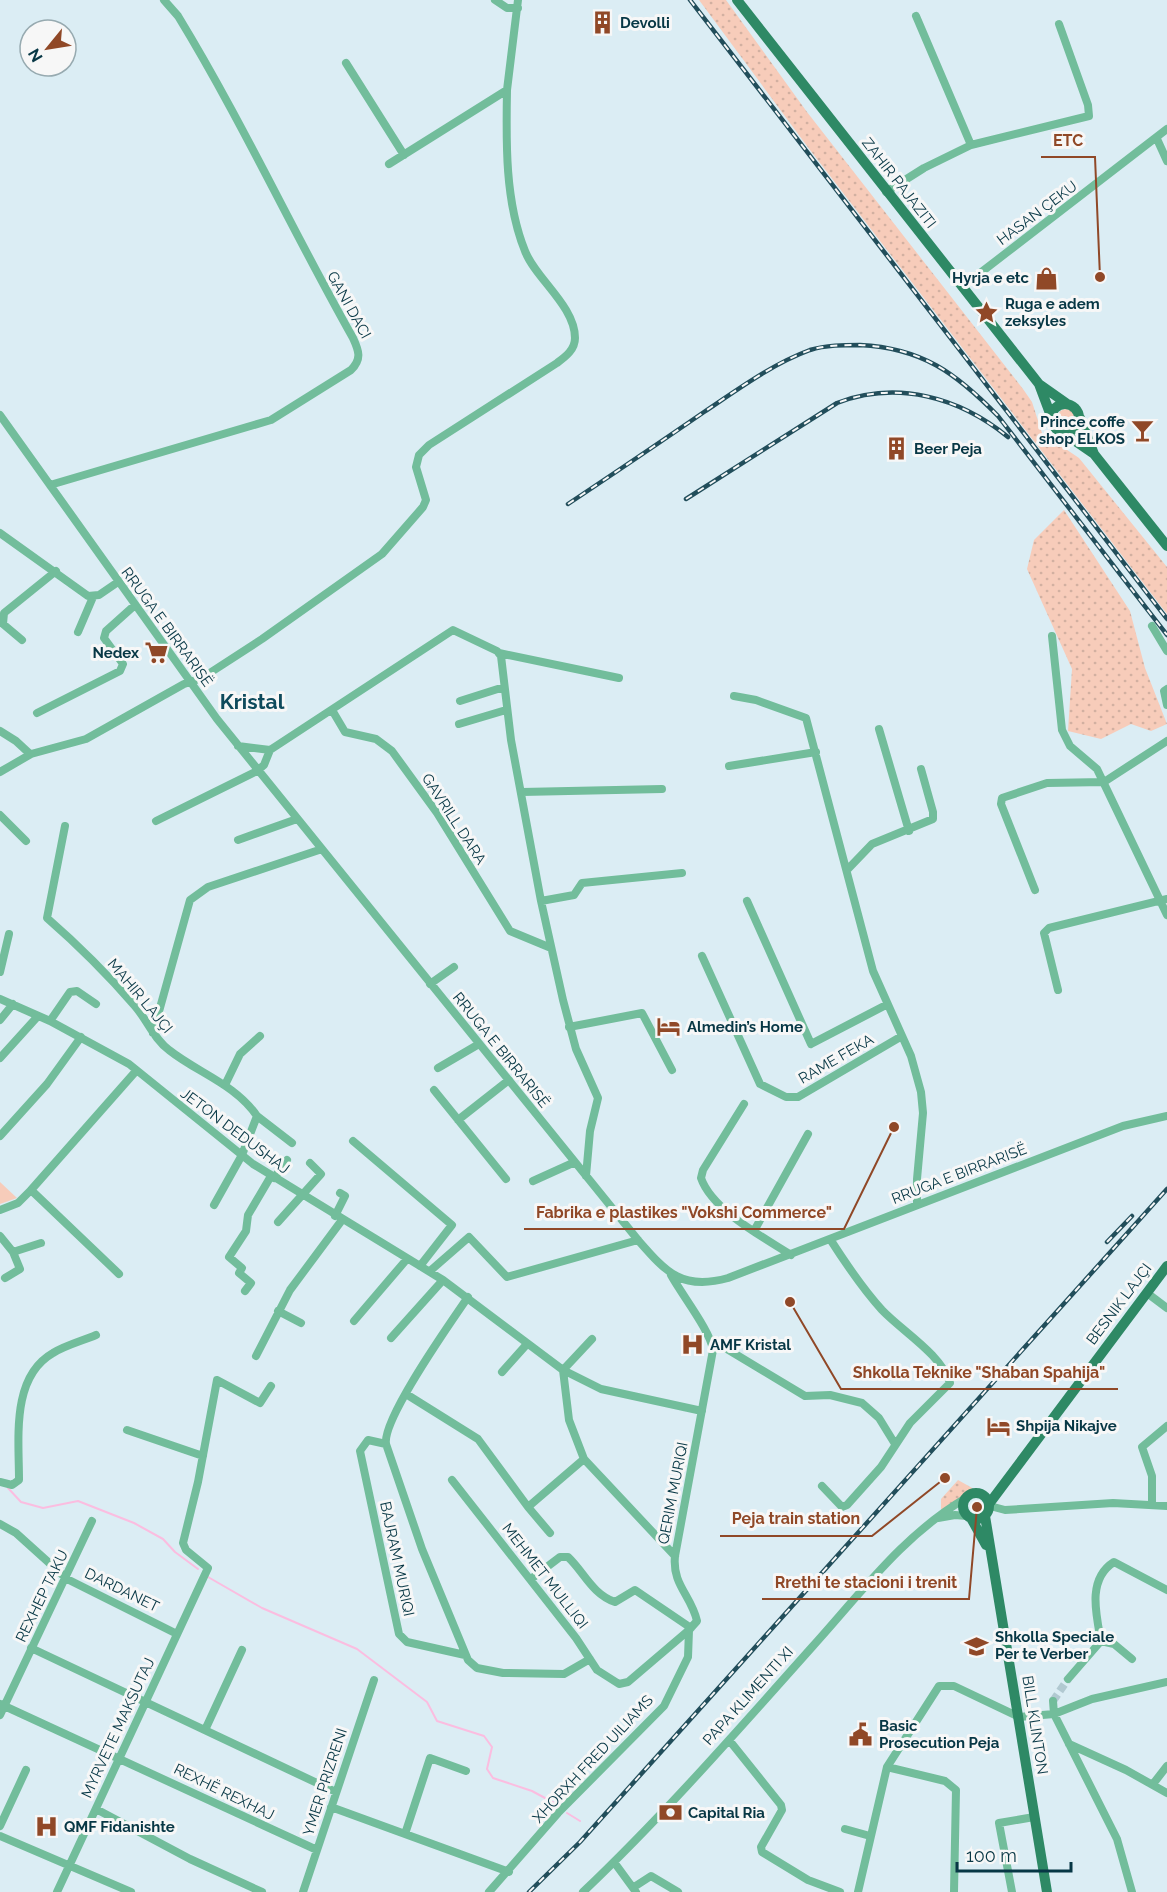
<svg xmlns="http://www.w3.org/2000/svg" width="1167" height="1892" font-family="Raleway,sans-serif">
<defs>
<pattern id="grass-dots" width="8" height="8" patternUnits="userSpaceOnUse" patternTransform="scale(1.5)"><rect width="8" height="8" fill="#f7ccba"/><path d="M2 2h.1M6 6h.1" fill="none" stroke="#d2b0a1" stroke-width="1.8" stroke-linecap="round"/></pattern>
<pattern id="forest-firs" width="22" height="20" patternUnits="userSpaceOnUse" patternTransform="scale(1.5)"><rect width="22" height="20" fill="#f7ccba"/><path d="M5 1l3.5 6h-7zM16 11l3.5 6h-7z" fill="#d2b0a1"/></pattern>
</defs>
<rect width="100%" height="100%" fill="#dbedf4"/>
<path fill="url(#grass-dots)" d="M699,0H726L807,112L1023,389L1032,402L1042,433L1079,458L1167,567V614L807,146Z
M1058 417a8 8 0 1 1 16 0a8 8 0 1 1-16 0Z
M1064,510L1130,611L1145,668L1167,724L1151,731L1131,724L1101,739L1068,731L1072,669L1027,569L1034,540Z
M958,1480L974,1489L941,1510V1499Z"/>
<path fill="url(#forest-firs)" d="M0,1182L17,1198L0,1204Z"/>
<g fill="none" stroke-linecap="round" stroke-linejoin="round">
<path stroke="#fbbde0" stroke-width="2" d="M8,1488L21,1502L43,1508L78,1501L134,1523L163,1539L175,1552L198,1569
M208,1577L262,1608L357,1649L427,1702L437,1721L484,1736L492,1747L487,1769L493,1778L532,1791L556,1804
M567,1813L580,1821"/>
<path stroke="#b1c9d1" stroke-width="8" stroke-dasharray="8 4" stroke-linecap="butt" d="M1053,1701L1068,1679"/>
<path stroke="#72bd9b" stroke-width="8" d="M495,0L507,8H518
M346,63L404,155
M1157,139L1167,161
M971,145L1089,116L1088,105L1059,24
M389,164L507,90L518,0
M886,192L924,168L971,145L916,16
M962,287L1167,129
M0,415L217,719L638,1240C666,1272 682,1291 728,1278L1123,1126L1167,1116
M50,485L271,420L351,370C362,359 359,351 353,338C293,232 242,121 178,16L164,0
M0,533L88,596L99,595L118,582
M1152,626L1167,651
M78,632L93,597
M1052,636L1062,730L1070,746L1097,769L1167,915
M22,640L3,624L4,613L56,571
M499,653L619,678
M1167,689L1164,691L1167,705
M734,696L756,700L806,718L873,971L911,1056L921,1092L923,1113L917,1179V1204
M460,701L504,687
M332,710L345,732L376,739L392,751L437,813L510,931L551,948
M37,713L120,671L123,664L104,638L106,631L135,605
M459,724L506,710
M879,729L909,831
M0,731L16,741L30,754
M238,746L270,750
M729,766L816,752
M0,772L31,754L86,739L184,684L202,678L262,639L382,554L423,507L426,500L416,467L419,455L429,445L557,363C565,357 575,350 575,338C575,306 535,278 525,251C505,202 506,142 507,90
M1104,782L1167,741
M522,792L662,789
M0,815L26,841
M156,821L257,771L264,765L270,750L453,630L497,651L501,656L511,740L541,901L563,1000L576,1049L598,1098L590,1131L586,1176
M65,826L47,918C78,945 108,975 135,1006C147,1020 154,1039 169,1050C198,1073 235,1084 257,1116L242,1155L214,1205
M238,840L297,819
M847,870L872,844L933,819V812L921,769
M1035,890L1001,804L1002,798L1047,783L1104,782
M541,901L574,895L582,883L682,873
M747,901L811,1044L886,1005
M702,956L760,1084L786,1097H798L902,1036
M0,972L9,934
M430,984L454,967
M1058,990L1044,933L1049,928L1167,899
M0,999L50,1021L129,1064L253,1164L443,1280L563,1370L601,1389L702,1411
M0,1020L13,1004
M50,1021L70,992L77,991L96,1004
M569,1027L642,1013L672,1070
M153,1033L190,900L208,887L322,849
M0,1058L38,1016
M438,1068L479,1044
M225,1085L240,1054L260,1036
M434,1090L506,1179
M744,1104L703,1170L701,1178C712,1210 763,1237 791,1255
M257,1116L292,1143
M458,1120L509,1080
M0,1136L47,1084L81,1037
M353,1141L452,1225L420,1266
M274,1178L287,1160
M533,1181L575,1162
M0,1210L18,1203L31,1190
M335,1216L345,1196L340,1193
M278,1222L321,1174L310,1163
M754,1231L808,1134
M0,1236L13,1252L20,1269L5,1278
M13,1252L41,1243
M430,1271L469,1237L507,1277L638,1240
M119,1274L31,1190L136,1071
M245,1291L251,1283L239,1273L242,1268L229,1257L246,1231L248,1215L271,1176
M1147,1293L1167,1308
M468,1297C451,1322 382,1419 386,1444L422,1549L468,1660L477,1668L503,1673L564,1674L590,1659
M278,1311L301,1323
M354,1321L407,1259
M391,1338L443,1280
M592,1339L563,1370L569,1420L584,1459L675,1556
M712,1340L805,1396L830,1395L862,1403L879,1418L895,1444
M256,1356L290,1290L342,1220
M502,1372L527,1344
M406,1394L478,1439L528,1507
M127,1430L203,1456
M386,1444L368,1440L360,1451L399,1634L407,1642L465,1655
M452,1480L576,1638L597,1670L619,1684L628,1682L689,1630L697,1621C691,1595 672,1585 675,1556L713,1350C711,1332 682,1295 671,1275
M0,1482L12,1485L19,1480C19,1438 11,1377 53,1353C66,1345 82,1341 96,1335
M822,1486L842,1507L847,1505L881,1467L910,1423L950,1383C941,1354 903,1332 882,1310C862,1288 846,1264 830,1239
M1152,1504V1476L1142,1447L1167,1426
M990,1506L1005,1510L1113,1503L1167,1506
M938,1518L955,1515L967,1516
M0,1524L16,1533L67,1579L177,1634
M550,1533L528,1507L584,1459
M531,1579L560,1557H568C584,1572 592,1594 615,1602L635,1590L691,1628
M1101,1641C1096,1614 1087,1579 1114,1562L1167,1590
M1101,1641L1114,1644L1132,1659
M31,1648L336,1792
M1068,1679L1101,1641
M1053,1701L1054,1714L1117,1839L1132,1892
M0,1704L317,1850
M0,1715L92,1521
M205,1730L242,1650
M729,1740L781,1805L782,1810L761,1847L762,1852L808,1880L840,1892
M1069,1744L1126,1770L1167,1793
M887,1767L945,1781L956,1790L954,1892
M1153,1784L1167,1766
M331,1807L509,1872
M96,1809L190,1859L262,1892
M0,1826L26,1770
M845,1829L870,1836
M405,1834L430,1758L466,1771
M0,1836L131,1892
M614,1862L636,1892
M634,1887L651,1876L678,1892
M57,1892L208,1568L186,1550L183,1543L198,1482L217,1380L260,1403L271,1386
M303,1892L374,1680
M489,1892L558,1813L664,1706L688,1657L689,1630
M583,1892C664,1815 738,1730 813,1646C861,1593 903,1535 966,1498
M858,1892L887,1767L939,1686H954L1019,1717L1054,1714L1092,1699L1167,1682
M1012,1892L999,1823L1034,1817"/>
<path stroke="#2e8965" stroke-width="10" d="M737,0L1039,384L1051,416
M1039,384L1066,403
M1051 418a14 14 0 1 1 28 0a14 14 0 1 1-28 0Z
M1080,418L1094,454
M1062,432L1094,454L1167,546
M963 1506a13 13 0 1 1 26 0a13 13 0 1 1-26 0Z
M989,1504L1167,1266
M985,1516L1047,1892
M971,1518L986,1545"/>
<defs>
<path id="rail" d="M690,0L1167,619
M686,499L837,403C897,380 959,397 1008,437
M568,504C613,474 659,443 704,412C737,390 772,364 810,350C826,345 844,345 860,345C922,348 956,373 998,416L1167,635
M1107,1242L1132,1216
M529,1892L580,1842L1167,1189"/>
</defs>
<use href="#rail" stroke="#224e5b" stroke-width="4.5"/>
<use href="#rail" stroke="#f7f7f7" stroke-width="2" stroke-dasharray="7" stroke-linecap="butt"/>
</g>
<defs>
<symbol id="building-bare" viewBox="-9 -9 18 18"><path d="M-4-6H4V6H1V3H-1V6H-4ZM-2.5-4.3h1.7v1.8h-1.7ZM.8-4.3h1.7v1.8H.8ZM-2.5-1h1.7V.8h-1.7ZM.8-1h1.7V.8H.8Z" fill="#904827" stroke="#f7f7f7" stroke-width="2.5" paint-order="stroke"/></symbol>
<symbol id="shop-bare" viewBox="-9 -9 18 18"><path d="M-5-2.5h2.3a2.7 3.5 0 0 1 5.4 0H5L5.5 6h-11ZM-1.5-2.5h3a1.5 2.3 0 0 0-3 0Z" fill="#904827" stroke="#f7f7f7" stroke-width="2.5" paint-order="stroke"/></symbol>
<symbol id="sight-bare" viewBox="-9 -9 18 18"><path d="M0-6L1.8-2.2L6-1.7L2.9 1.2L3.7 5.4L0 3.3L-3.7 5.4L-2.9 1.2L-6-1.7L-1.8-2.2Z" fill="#904827" stroke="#f7f7f7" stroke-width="2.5" paint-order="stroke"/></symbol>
<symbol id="bar-bare" viewBox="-9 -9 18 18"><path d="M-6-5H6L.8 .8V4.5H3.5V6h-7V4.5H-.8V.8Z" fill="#904827" stroke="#f7f7f7" stroke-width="2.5" paint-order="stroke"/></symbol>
<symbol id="supermarket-bare" viewBox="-9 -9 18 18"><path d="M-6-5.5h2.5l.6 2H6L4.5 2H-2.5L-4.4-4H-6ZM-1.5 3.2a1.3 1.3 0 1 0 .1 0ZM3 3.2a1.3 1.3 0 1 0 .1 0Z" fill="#904827" stroke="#f7f7f7" stroke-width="2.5" paint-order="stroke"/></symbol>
<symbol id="hotel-bare" viewBox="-9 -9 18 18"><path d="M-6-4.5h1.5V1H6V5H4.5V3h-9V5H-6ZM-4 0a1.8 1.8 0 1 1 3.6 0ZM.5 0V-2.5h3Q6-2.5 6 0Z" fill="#904827" stroke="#f7f7f7" stroke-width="2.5" paint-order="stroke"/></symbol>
<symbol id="hospital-bare" viewBox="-9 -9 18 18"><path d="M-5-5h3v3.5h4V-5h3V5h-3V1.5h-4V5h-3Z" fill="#904827" stroke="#f7f7f7" stroke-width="2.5" paint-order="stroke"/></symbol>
<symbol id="school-bare" viewBox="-9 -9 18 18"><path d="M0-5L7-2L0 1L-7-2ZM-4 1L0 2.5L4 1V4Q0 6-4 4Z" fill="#904827" stroke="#f7f7f7" stroke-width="2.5" paint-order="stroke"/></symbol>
<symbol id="civic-bare" viewBox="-9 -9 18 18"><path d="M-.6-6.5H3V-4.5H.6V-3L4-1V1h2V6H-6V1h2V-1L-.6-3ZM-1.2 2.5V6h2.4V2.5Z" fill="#904827" stroke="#f7f7f7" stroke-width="2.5" paint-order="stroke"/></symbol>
<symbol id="bank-bare" viewBox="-9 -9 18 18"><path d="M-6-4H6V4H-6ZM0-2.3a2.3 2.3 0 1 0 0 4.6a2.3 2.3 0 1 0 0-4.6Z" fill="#904827" stroke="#f7f7f7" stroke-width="2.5" paint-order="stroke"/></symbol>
</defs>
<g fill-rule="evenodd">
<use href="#building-bare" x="586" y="6" width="33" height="33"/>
<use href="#shop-bare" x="1030" y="262" width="33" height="33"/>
<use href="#sight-bare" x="970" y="296" width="33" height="33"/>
<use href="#bar-bare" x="1126" y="414" width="33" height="33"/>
<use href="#building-bare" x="880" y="432" width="33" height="33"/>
<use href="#supermarket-bare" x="140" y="636" width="33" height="33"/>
<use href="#hotel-bare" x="652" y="1010" width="33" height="33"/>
<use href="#hospital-bare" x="676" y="1328" width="33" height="33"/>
<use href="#hotel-bare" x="982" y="1410" width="33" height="33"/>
<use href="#school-bare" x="960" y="1630" width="33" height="33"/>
<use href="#civic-bare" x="844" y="1718" width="33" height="33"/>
<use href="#bank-bare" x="654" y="1796" width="33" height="33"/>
<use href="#hospital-bare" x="30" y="1810" width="33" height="33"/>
</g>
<g text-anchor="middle" stroke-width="6" stroke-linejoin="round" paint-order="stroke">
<g font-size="15" font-weight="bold" fill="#073745" stroke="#f7f7f7" text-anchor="start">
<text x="620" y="28">Devolli</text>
<text x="1029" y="283" text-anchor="end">Hyrja e etc</text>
<text x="1005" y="309">Ruga e adem<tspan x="1005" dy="17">zeksyles</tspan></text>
<text x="1125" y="427" text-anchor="end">Prince coffe<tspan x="1125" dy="17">shop ELKOS</tspan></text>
<text x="914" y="454">Beer Peja</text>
<text x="139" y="658" text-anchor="end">Nedex</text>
<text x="687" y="1032">Almedin’s Home</text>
<text x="710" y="1350">AMF Kristal</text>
<text x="1016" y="1431">Shpija Nikajve</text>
<text x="995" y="1642">Shkolla Speciale<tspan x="995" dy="17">Per te Verber</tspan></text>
<text x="879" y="1731">Basic<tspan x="879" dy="17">Prosecution Peja</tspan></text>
<text x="688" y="1818">Capital Ria</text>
<text x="64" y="1832">QMF Fidanishte</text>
</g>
<g font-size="15" fill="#073745" stroke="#f7f7f7">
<text transform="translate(899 183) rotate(52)" y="5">ZAHIR PAJAZITI</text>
<text transform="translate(1037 213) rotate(-37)" y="5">HASAN ÇEKU</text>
<text transform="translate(349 305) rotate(61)" y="5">GANI DACI</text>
<text transform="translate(167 627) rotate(54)" y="5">RRUGA E BIRRARISË</text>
<text transform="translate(454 819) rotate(57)" y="5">GAVRILL DARA</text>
<text transform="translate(140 996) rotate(50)" y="5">MAHIR LAJÇI</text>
<text transform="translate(501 1050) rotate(51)" y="5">RRUGA E BIRRARISË</text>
<text transform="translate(836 1059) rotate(-30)" y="5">RAME FEKA</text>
<text transform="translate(235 1131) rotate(37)" y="5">JETON DEDUSHAJ</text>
<text transform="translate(959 1174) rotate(-21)" y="5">RRUGA E BIRRARISË</text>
<text transform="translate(1119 1304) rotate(-53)" y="5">BESNIK LAJÇI</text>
<text transform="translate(673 1493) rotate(-79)" y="5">QERIM MURIQI</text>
<text transform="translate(397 1559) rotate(78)" y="5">BAJRAM MURIQI</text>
<text transform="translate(545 1576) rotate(52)" y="5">MEHMET MULLIQI</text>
<text transform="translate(122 1590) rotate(26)" y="5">DARDANET</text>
<text transform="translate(42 1596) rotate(-64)" y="5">REXHEP TAKU</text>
<text transform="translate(748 1696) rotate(-48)" y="5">PAPA KLIMENTI XI</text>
<text transform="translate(1035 1725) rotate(81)" y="5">BILL KLINTON</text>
<text transform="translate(118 1728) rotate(-65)" y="5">MYRVETE MAKSUTAJ</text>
<text transform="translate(593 1759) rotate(-47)" y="5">XHORXH FRED UILIAMS</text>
<text transform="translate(325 1782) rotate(-72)" y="5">YMER PRIZRENI</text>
<text transform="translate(224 1792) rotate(26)" y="5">REXHË REXHAJ</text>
</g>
<g font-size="21" font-weight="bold" fill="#0e4a5c" stroke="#f7f7f7">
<text x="252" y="709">Kristal</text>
</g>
</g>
<path fill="none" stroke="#904827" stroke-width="2" d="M1100 277L1095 157H1041M894 1127L844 1229H524M790 1302L841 1389H1118M945 1478L872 1536H720M977 1507L969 1599H762"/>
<g fill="#904827" stroke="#f7f7f7" stroke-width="2">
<circle cx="1100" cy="277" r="6"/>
<circle cx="894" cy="1127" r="6"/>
<circle cx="790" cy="1302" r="6"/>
<circle cx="945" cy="1478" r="6"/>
<circle cx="977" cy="1507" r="6"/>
</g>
<g font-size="16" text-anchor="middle" font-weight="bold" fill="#904827" stroke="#f7f7f7" stroke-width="6" stroke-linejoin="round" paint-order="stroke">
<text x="1068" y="146">ETC</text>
<text x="684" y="1218">Fabrika e plastikes "Vokshi Commerce"</text>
<text x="979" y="1378">Shkolla Teknike "Shaban Spahija"</text>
<text x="796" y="1524">Peja train station</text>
<text x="866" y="1588">Rrethi te stacioni i trenit</text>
</g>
<g transform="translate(48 48) rotate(240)"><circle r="28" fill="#f7f7f7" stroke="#97aab0" stroke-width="1.5"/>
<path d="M0-4.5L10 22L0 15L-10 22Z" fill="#904827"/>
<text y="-9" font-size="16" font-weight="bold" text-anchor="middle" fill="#073745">N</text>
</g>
<path d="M957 1862v9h114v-9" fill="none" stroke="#073745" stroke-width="3"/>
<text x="966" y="1862" font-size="18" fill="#073745" stroke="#f7f7f7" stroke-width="4.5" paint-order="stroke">100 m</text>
</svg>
